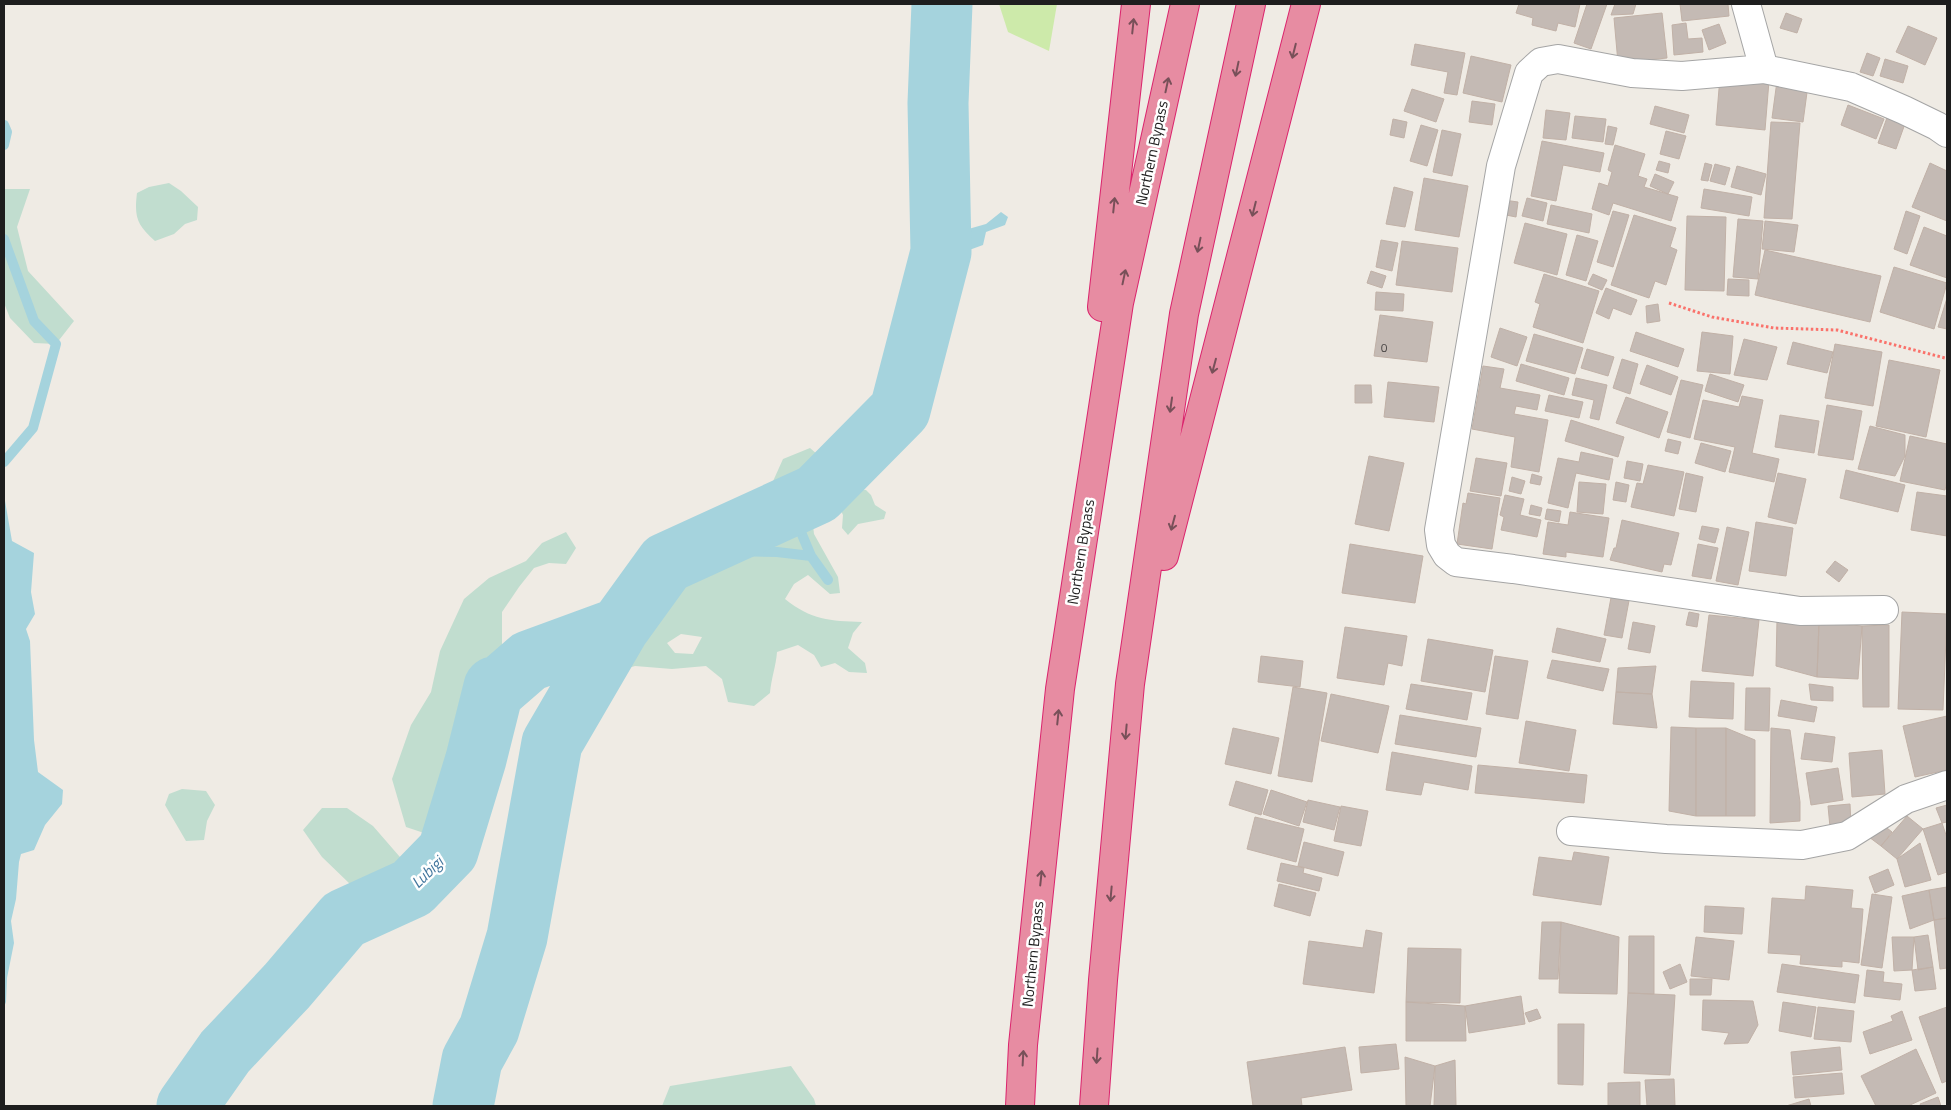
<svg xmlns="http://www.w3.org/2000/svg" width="1951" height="1110" font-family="'Titillium Web',sans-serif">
<rect width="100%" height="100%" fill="#efebe4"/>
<path fill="#cdeaaa" d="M999,4H1057L1049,51L1008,32Z"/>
<path fill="#c1ddcf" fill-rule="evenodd" d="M169,183L181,191L198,207L197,220L185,224L174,234L155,241C137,225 134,217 137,193L149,187Z
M4,189H30L17,227L28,271L74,321L56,344L34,343L10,318L4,303Z
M810,448L818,455L811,508L814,534L838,577L840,593L830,594L808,575L794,584L785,599C811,620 830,621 862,622L853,633L848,648L865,663L867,673L849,672L835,663L821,667L814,655L798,645L777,652C776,666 771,679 770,693L754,706L728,702L722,679L706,666L672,669L635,666L615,672L569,673L538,667L499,687C496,736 483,777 468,823L433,836L406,827L392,779L411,725L431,692L440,651L464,599L489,578L526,561L542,543L566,532L576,548L566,564L549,563L534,568L519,587L502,612V649L530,630L565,621L599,625L675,597L695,572L686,546L745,517L765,499L783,459ZM681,634L702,637L693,654L675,653L667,643Z
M853,489L866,490L871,495L875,505L886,512L884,519L858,524L848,535L842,528L843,515L837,502Z
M182,789L206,791L215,805L207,821L204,840L186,841L165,805L169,794Z
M322,808H347L373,826L406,864L412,903L392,912L379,910L366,894L350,884L322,857L303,830Z
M791,1066L814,1099L816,1106H662L670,1086Z"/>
<path fill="#a5d3dd" d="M941,23L949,33L958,58L950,82L939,145L957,157L964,169L940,208C930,181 931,172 939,145L932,132L918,91L922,64Z
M1001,212L1008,217L1005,225L986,232L983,245L961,253L949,278L942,306L925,316L914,269L927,242L941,221L950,225L958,232L986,224Z
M4,495L12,541L34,553L31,592L35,614L26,629L30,641L34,740L38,772L63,790L62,804L45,825L34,850L21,854L19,862L16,899L11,921L14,943L7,978L6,1002L4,1007Z
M195,1095V1106H169Z"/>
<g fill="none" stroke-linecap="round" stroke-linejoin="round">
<path stroke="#a5d3dd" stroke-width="10" d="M4,125L7,132L4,145
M4,239L34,321L56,344L33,428L4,462
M790,506L811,556
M694,550L777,552L811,556L828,580"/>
<path stroke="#a5d3dd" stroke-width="61" d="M187,1106L225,1052L287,986L344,919L412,888L448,851L476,759L494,687H499L529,661L619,628
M463,1106L472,1060L489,1029L517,937L552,743L619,628L666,563L817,494L900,410L941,252L938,103L942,4"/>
</g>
<path fill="#c4bab4" stroke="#c1b1a7" d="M1519,4H1580L1575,27L1558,23L1556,31L1532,25L1533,18L1516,13Z
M1587,4H1607L1591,49L1574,43Z
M1615,4H1636L1633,14L1611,15Z
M1680,4H1728L1729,16L1682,21Z
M1662,13L1667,58L1618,63L1614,18Z
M1786,13L1802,19L1797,33L1780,28Z
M1686,23L1688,39L1702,38L1703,52L1674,55L1672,25Z
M1719,24L1726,43L1709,50L1702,30Z
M1908,26L1937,38L1925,65L1896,52Z
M1415,44L1465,53L1457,95L1444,93L1448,72L1411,65Z
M1867,53L1880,58L1873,76L1860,72Z
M1471,56L1511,65L1502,102L1463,93Z
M1885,59L1908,66L1903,83L1880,76Z
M1720,77L1769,81L1765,130L1716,125Z
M1777,81L1808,85L1803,122L1772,118Z
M1412,89L1444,99L1436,122L1404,111Z
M1472,101L1495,104L1492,125L1469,122Z
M1848,105L1884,119L1876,139L1841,125Z
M1655,106L1689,115L1684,133L1650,124Z
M1546,110L1570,113L1566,140L1543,138Z
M1889,112L1907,118L1896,149L1878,143Z
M1575,116L1606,119L1603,142L1572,138Z
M1393,119L1407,122L1404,138L1390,135Z
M1771,122L1800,123L1792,219L1764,218Z
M1421,125L1438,130L1427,166L1410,161Z
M1608,126L1617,128L1613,145L1605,144Z
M1442,130L1461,134L1452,176L1433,172Z
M1666,131L1686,136L1679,159L1660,154Z
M1542,141L1604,153L1600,172L1563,165L1556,201L1531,196Z
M1615,145L1645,154L1638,176L1647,179L1644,187L1678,197L1671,221L1613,203L1609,215L1592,209L1599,183L1608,186L1612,172L1608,170Z
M1659,161L1670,164L1668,173L1656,170Z
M1705,163L1712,165L1708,181L1701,180Z
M1930,163L1947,171V221L1912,207Z
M1715,164L1730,168L1725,185L1710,181Z
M1737,166L1766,174L1761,195L1731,187Z
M1655,174L1674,182L1668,194L1650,186Z
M1424,178L1468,186L1459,237L1415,230Z
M1394,187L1413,192L1405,227L1386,224Z
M1704,189L1752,197L1749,216L1701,208Z
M1527,198L1547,203L1543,221L1522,216Z
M1504,200L1518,202L1516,217L1501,214Z
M1551,205L1592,214L1589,233L1547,224Z
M1613,211L1629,215L1613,267L1597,262Z
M1906,211L1920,216L1907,254L1894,249Z
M1634,215L1676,228L1670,247L1677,250L1666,285L1655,281L1649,298L1611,285Z
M1687,216L1726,217L1724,291L1685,290Z
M1738,219L1763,221L1758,279L1733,277Z
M1765,221L1798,225L1794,252L1762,249Z
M1525,223L1567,234L1557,275L1514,263Z
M1924,227L1947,236V278L1910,265Z
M1577,235L1598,241L1586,281L1566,275Z
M1381,240L1398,243L1392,271L1376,267Z
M1402,241L1458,248L1452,292L1396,285Z
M1765,250L1881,276L1870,322L1755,295Z
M1894,267L1947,283L1934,329L1880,312Z
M1371,271L1386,276L1382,288L1367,283Z
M1544,274L1599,291L1583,343L1533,327L1540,304L1535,302Z
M1593,274L1607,280L1602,290L1588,284Z
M1728,279L1749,280V296L1727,295Z
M1606,288L1637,300L1631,315L1613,308L1609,319L1596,313Z
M1376,292L1404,294L1403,311L1375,310Z
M1947,298V329L1938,327Z
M1658,304L1660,321L1647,323L1646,306Z
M1380,315L1433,322L1427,362L1374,356Z
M1500,328L1527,337L1517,366L1491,357Z
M1636,332L1684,349L1678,367L1630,351Z
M1702,332L1733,336L1730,374L1697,371Z
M1534,334L1583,348L1575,374L1526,361Z
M1744,339L1777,347L1767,380L1734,375Z
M1793,342L1833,352L1827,373L1787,364Z
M1835,344L1882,352L1873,406L1825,398Z
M1587,349L1614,357L1608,376L1581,368Z
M1622,359L1638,364L1630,394L1613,388Z
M1889,360L1940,370L1926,437L1876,426Z
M1521,364L1569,378L1564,395L1516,381Z
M1647,365L1678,377L1671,395L1640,384Z
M1483,366L1504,369L1500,388L1540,395L1537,410L1516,406L1514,414L1548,420L1539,472L1511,467L1515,437L1472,429Z
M1710,374L1744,385L1738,402L1705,391Z
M1576,378L1607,385L1599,420L1590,418L1594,400L1572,395Z
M1681,380L1703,385L1690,438L1667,432Z
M1388,382L1439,387L1434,422L1384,417Z
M1355,385H1371L1372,403H1355Z
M1549,395L1583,402L1579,418L1545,411Z
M1742,396L1763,400L1752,453L1779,459L1774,482L1729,472L1735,447L1694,439L1703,400L1739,407Z
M1626,397L1668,412L1659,438L1616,423Z
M1827,405L1862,411L1853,460L1818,455Z
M1780,415L1819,421L1814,453L1775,447Z
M1571,420L1624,437L1618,457L1565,441Z
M1870,426L1905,435V456L1895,476L1858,469Z
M1910,436L1947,444V481L1945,490L1900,481Z
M1668,439L1681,442L1678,454L1665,451Z
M1701,443L1731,451L1725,472L1695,463Z
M1581,452L1613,459L1609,480L1576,473L1568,508L1548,503L1558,458L1579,462Z
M1369,456L1404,463L1389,531L1355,524Z
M1476,458L1507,463L1501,496L1470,491Z
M1627,461L1643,464L1640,481L1624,478Z
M1648,465L1684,472L1674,516L1631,507L1637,483L1643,484Z
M1846,470L1905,485L1898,512L1840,498Z
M1686,473L1703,477L1696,512L1679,509Z
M1778,473L1806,479L1796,524L1768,517Z
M1532,474L1542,477L1540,485L1530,483Z
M1512,477L1525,481L1521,494L1509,491Z
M1579,482L1606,484L1603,514L1577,512Z
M1616,482L1629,485L1626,502L1613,500Z
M1917,492L1947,496V536L1911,530Z
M1468,493L1500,498L1492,549L1457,544L1463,503L1466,504Z
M1505,495L1524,499L1520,515L1541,520L1537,537L1501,530L1504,517L1500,515Z
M1531,505L1542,508L1540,516L1529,514Z
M1547,509L1561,511L1559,522L1545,519Z
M1570,512L1609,518L1603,557L1566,552V557L1543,554L1548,522L1568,525Z
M1622,520L1679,533L1671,565L1664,564L1662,572L1610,560L1614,548H1616Z
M1756,522L1793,528L1786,576L1749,571Z
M1702,526L1719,529L1715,543L1699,539Z
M1727,527L1749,532L1738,585L1716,581Z
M1350,544L1423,556L1415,603L1342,593Z
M1698,544L1718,548L1711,579L1692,576Z
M1835,561L1848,570L1839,582L1826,572Z
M1613,587L1631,590L1622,638L1604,635Z
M1689,612L1699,614L1697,627L1686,625Z
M1902,612L1947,614L1943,710L1898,709Z
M1709,615L1759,620L1753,676L1702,671Z
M1777,620L1819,622L1817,677L1776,666Z
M1633,622L1655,626L1650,653L1628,649Z
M1819,622L1862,626L1858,679L1817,677Z
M1889,625V707H1863L1862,626Z
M1345,627L1407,636L1402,666L1388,663L1384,685L1337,678Z
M1557,628L1606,639L1600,662L1552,652Z
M1428,639L1493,650L1485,692L1421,681Z
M1261,656L1303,661L1300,687L1258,682Z
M1495,656L1528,661L1518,719L1486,714Z
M1552,660L1609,669L1603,691L1547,678Z
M1656,666L1652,694L1616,692L1618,668Z
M1691,681L1734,683L1733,719L1689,717Z
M1411,684L1472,693L1467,720L1406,709Z
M1809,684L1833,687V701L1811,700Z
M1293,687L1327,693L1312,782L1278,776Z
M1746,688H1770L1769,731L1745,730Z
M1616,692L1652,694L1657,728L1613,724Z
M1331,694L1389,706L1378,753L1321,741Z
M1781,700L1817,707L1814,722L1778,716Z
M1400,715L1481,728L1476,757L1395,744Z
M1947,716V770L1915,777L1903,726Z
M1526,721L1576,730L1569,771L1519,763Z
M1671,727L1696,728V816L1669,811Z
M1233,728L1279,738L1271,774L1225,764Z
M1696,728H1726V816H1696Z
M1726,728L1755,740V816H1726Z
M1771,728L1790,730L1800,802V821L1770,823Z
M1805,733L1835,737L1832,762L1801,759Z
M1882,750L1885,794L1852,797L1849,753Z
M1392,752L1472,766L1468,790L1424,782L1421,795L1386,790Z
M1478,765L1587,775L1584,803L1475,793Z
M1838,768L1843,800L1811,805L1806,773Z
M1236,781L1268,790L1261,815L1229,805Z
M1271,790L1307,802L1299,826L1263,814Z
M1308,800L1340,807L1334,830L1303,822Z
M1850,804L1851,825L1830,827L1828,806Z
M1947,805V822L1942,823L1936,808Z
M1341,806L1368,811L1361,846L1334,841Z
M1907,816L1923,829L1897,859L1881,846Z
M1255,817L1304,829L1296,862L1247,849Z
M1877,820L1892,832L1881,846L1865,834Z
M1942,823L1947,838V872L1938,875L1923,829Z
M1304,842L1344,852L1338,876L1298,866Z
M1920,843L1931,880L1905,887L1897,859Z
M1574,852L1609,857L1601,905L1533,895L1539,857L1572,861Z
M1281,863L1304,868L1303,873L1322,878L1319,891L1277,881Z
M1888,869L1894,885L1875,893L1869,877Z
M1279,884L1316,893L1310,916L1274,906Z
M1806,886L1853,890L1851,908L1863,909L1859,963L1842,961V967L1800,964L1801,955L1768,953L1772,898L1805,900Z
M1947,887V918L1934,920L1929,890Z
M1929,890L1934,920L1910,929L1902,896Z
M1872,894L1892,897L1882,968L1861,965Z
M1705,906L1744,908L1742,934L1704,932Z
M1947,918V968L1940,969L1934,920Z
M1542,922H1561L1558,979H1539Z
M1561,922L1619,937L1617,994L1559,993Z
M1366,930L1382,933L1374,993L1303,984L1309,941L1363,948Z
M1928,935L1933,967L1918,970L1914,937Z
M1629,936H1654V994L1628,993Z
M1696,937L1734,941L1729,980L1691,976Z
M1892,937H1914L1912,970L1894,971Z
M1408,948L1461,949L1460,1003L1406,1002Z
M1680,964L1687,982L1670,989L1663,972Z
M1782,964L1859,975L1855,1003L1777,992Z
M1933,967L1936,989L1915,991L1912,970Z
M1867,970L1884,972L1883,982L1902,984L1900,1000L1864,996Z
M1690,979H1712L1711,995H1690Z
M1628,993L1675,995L1670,1075L1624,1073Z
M1521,996L1525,1024L1469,1033L1465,1006Z
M1703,1000L1753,1001L1758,1025L1748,1043L1724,1044L1729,1033L1702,1030Z
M1406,1002L1465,1006L1466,1041H1406Z
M1783,1002L1816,1007L1811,1037L1779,1031Z
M1818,1007L1854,1011L1851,1042L1814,1039Z
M1947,1007V1081L1942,1083L1919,1017Z
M1537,1009L1541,1018L1529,1022L1525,1013Z
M1902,1011L1912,1040L1870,1054L1863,1032L1893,1021L1891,1016Z
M1558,1024H1584L1583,1085L1558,1084Z
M1396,1044L1399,1069L1361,1073L1359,1047Z
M1345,1047L1352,1090L1301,1098L1302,1106H1253L1247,1062Z
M1840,1047L1842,1070L1793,1075L1791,1052Z
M1916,1049L1936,1093L1908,1106H1876L1861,1076Z
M1405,1057L1435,1066L1430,1106H1406Z
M1455,1060L1456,1106H1434L1435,1066Z
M1842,1073L1844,1094L1795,1098L1793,1077Z
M1674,1079L1675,1106H1647L1645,1080Z
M1640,1082V1106H1608V1083Z
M1938,1097L1941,1106H1921L1920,1104Z
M1809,1099L1811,1106H1786Z"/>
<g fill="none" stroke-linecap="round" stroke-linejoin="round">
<defs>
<path id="minor" d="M1746,4L1764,69
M1884,610L1800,611L1513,569L1456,562L1447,555L1441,545L1439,530L1501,166L1529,73L1541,62L1558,59L1632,73L1682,76L1764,69L1851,87L1904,110L1937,126L1947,133
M1571,831L1666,839L1802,845L1847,836L1906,799L1947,785"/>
<path id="highway" d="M1102,307L1136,4
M1164,556L1306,4
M1020,1106L1023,1045L1060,689L1119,303L1185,4
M1094,1106L1103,980L1130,684L1184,314L1251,4"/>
</defs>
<use href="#minor" stroke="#a5a5a5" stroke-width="30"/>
<use href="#highway" stroke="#db246d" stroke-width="30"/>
<path stroke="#fa726b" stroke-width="3" stroke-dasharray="2.5 2.5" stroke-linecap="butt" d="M1669,303L1712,317L1774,328L1837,330L1945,358L1947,357"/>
<use href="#minor" stroke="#fff" stroke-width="28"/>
<use href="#highway" stroke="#e78ca2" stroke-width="28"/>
</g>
<defs><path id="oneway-shaft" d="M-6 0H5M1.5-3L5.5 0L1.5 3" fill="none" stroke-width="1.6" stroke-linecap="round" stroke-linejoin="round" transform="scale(1.25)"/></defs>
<g stroke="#785059">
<use href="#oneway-shaft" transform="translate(1133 26) rotate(-84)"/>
<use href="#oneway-shaft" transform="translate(1294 51) rotate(104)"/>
<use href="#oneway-shaft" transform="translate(1237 69) rotate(102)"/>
<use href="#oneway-shaft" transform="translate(1167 85) rotate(-78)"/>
<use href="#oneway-shaft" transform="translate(1114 205) rotate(-84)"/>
<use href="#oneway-shaft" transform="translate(1254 209) rotate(104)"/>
<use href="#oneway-shaft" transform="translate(1199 245) rotate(102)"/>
<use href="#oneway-shaft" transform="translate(1124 277) rotate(-78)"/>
<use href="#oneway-shaft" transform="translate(1214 366) rotate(105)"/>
<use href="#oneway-shaft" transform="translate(1171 405) rotate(98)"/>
<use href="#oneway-shaft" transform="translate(1173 523) rotate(105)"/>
<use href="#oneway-shaft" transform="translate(1058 717) rotate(-84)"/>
<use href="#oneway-shaft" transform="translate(1126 732) rotate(95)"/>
<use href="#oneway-shaft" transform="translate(1041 878) rotate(-84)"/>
<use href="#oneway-shaft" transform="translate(1111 894) rotate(95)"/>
<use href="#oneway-shaft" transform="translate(1097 1056) rotate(94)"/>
<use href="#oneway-shaft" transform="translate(1023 1058) rotate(-87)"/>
</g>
<g text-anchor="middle" stroke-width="5" stroke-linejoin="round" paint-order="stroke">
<g font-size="12" fill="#484544">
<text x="1384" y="352">0</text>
</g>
<g font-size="15" fill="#1e1e1e" stroke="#fff">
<text transform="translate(1152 153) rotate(-78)" y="5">Northern Bypass</text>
<text transform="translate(1081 552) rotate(-81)" y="5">Northern Bypass</text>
<text transform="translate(1033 954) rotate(-84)" y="5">Northern Bypass</text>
</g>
<g font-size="16" font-style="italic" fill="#44779e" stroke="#fff">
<text transform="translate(427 872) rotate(-44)" y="6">Lubigi</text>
</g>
</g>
<rect width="1951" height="1110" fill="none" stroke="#1e1e1e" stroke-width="10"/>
</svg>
